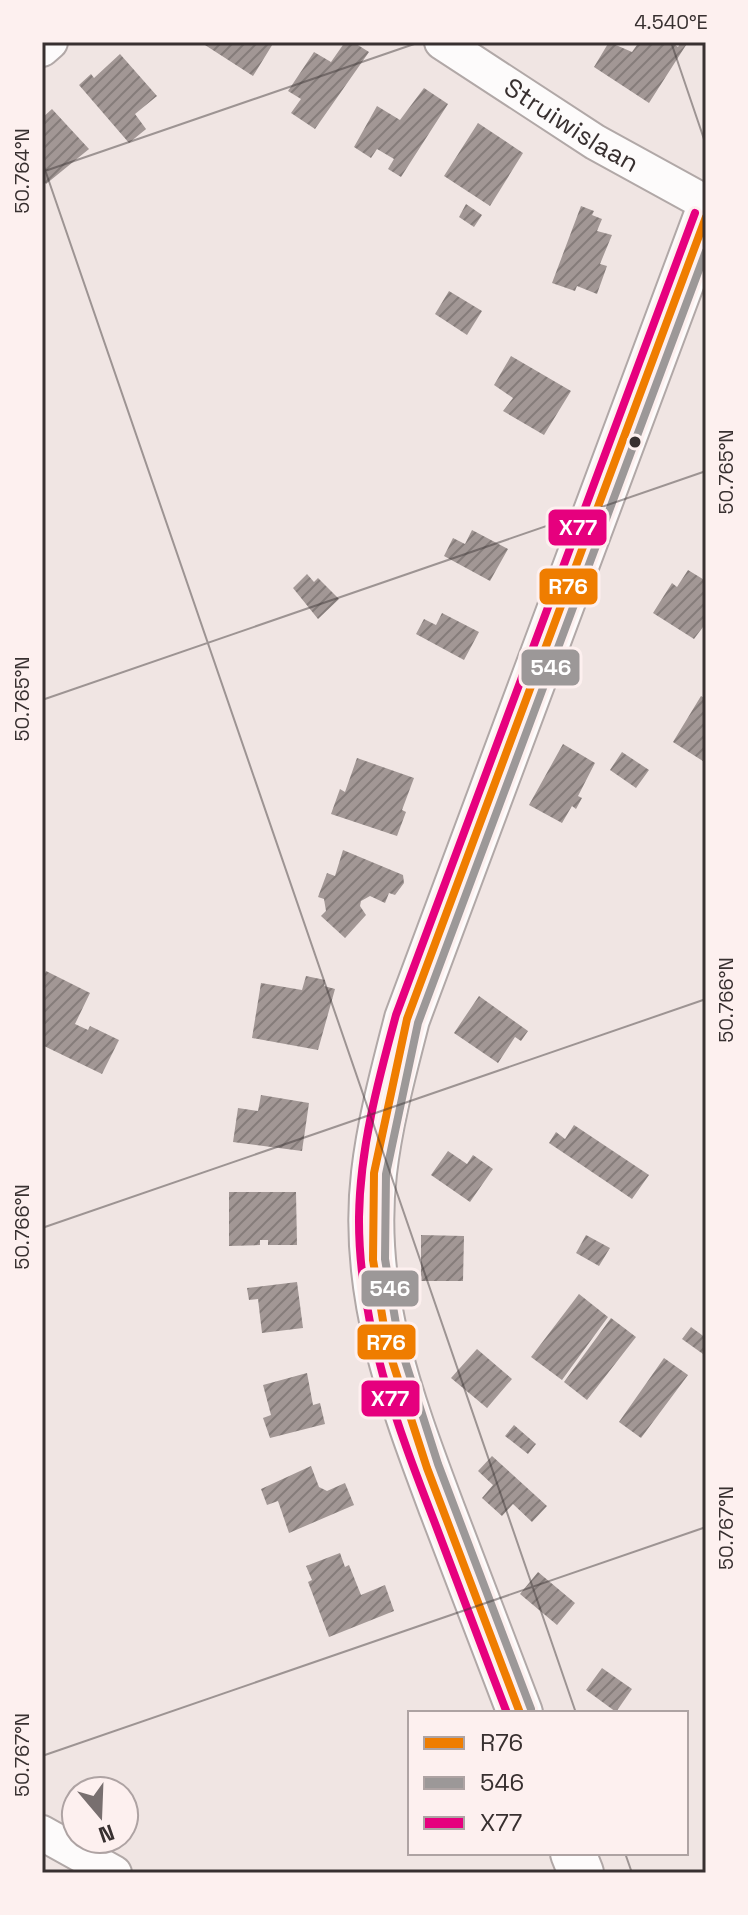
<svg xmlns="http://www.w3.org/2000/svg" width="748" height="1915" font-family="'Space Grotesk',sans-serif">
<defs>
<pattern id="building-hatch" width="6" height="6" patternUnits="userSpaceOnUse" patternTransform="scale(2)"><rect width="6" height="6" fill="#a29795"/><path d="M-1 1l2-2M0 6l6-6M5 7l2-2" fill="none" stroke="#857c7a"/></pattern>
</defs>
<rect width="100%" height="100%" fill="#f0e5e3"/>
<path fill="url(#building-hatch)" d="M207,42H274L253,76L205,45Z
M345,42H353L369,52L315,129L291,113L301,99L288,91L314,52L331,62Z
M609,42L632,52L639,42H671L678,47L681,42H688L649,103L594,67Z
M120,54L157,96L135,114L146,129L129,143L79,85L91,74L94,78Z
M424,88L448,104L401,177L388,169L394,159L377,149L371,158L354,147L377,106L400,120Z
M52,109L89,149L46,184L42,179V118Z
M478,123L523,153L490,206L444,176Z
M466,204L482,215L474,227L459,217Z
M581,206L594,211L592,215L602,219L597,231L612,235L600,264L607,266L597,294L577,286L575,291L552,283Z
M449,291L482,311L467,335L435,314Z
M511,356L571,391L544,435L503,411L513,398L494,385Z
M472,530L508,549L490,581L444,556L453,538L465,544Z
M688,570L706,581V623L694,639L653,613L672,583L677,587Z
M307,574L314,582L318,578L339,599L318,619L293,588Z
M442,613L479,632L464,660L416,634L424,619L436,625Z
M701,696L706,699V763L673,742Z
M563,744L595,763L578,796L582,798L576,809L572,806L562,823L529,805Z
M622,752L649,770L636,788L610,770Z
M357,758L414,778L402,810L406,812L397,836L331,814L340,789L345,792Z
M343,850L403,875L404,883L395,895L389,893L385,903L370,896L361,901L360,906L366,915L345,938L321,916L326,911L324,899L318,897L327,873L335,876Z
M46,971L90,993L75,1024L88,1030L90,1026L119,1040L102,1074L42,1045V979Z
M306,976L325,980L324,986L335,989L318,1050L252,1038L261,983L302,990Z
M479,996L528,1031L521,1041L515,1037L498,1063L454,1033Z
M261,1095L309,1103L302,1151L233,1142L238,1108L258,1111Z
M574,1125L649,1175L632,1199L549,1143L556,1132L565,1139Z
M448,1151L467,1164L473,1155L493,1169L470,1202L431,1175Z
M229,1192H296L297,1245H268V1240H260V1245L229,1246Z
M421,1235L464,1236L463,1281H421Z
M586,1235L610,1248L599,1266L576,1253Z
M297,1282L303,1328L262,1333L258,1299L249,1300L247,1288Z
M579,1294L608,1317L562,1380L531,1357Z
M611,1318L636,1337L587,1400L564,1382Z
M691,1327L706,1338L703,1354L682,1339Z
M477,1349L512,1379L487,1408L451,1378Z
M664,1358L688,1375L641,1438L619,1422Z
M307,1373L313,1405L320,1403L325,1424L270,1438L263,1418L271,1415L263,1385Z
M514,1425L536,1444L528,1454L505,1436Z
M492,1456L547,1506L532,1522L513,1504L502,1516L482,1498L493,1485L478,1471Z
M311,1466L319,1487L327,1491L345,1483L354,1505L289,1533L278,1501L267,1505L261,1489Z
M340,1553L345,1567L349,1565L361,1595L385,1585L394,1611L329,1637L308,1582L312,1580L306,1566Z
M538,1572L575,1603L557,1625L520,1594Z
M602,1668L632,1689L616,1712L586,1690Z"/>
<g fill="none" stroke-linecap="round" stroke-linejoin="round">
<defs>
<g id="street">
<path id="s1" d="M442,42L595,142L706,203"/>
<path d="M42,49L50,42"/>
<path d="M42,1833L114,1873"/>
</g>
<path id="secondary" d="M520,1713C494,1645 468,1577 442,1509C401,1400 360,1292 374,1173C380,1121 394,1070 407,1019L706,217
M573,1853L581,1873"/>
</defs>
<use href="#street" stroke="#b1a8a7" stroke-width="38"/>
<use href="#secondary" stroke="#b1a8a7" stroke-width="48"/>
<use href="#street" stroke="#fdfbfb" stroke-width="34"/>
<use href="#secondary" stroke="#fdfbfb" stroke-width="44"/>
<defs>
<path id="bus-1" d="M520,1713L427,1468L387,1345L373,1260L374,1173L407,1019L706,217"/>
<path id="bus-2" d="M531,1709L438,1464L399,1342L385,1259L386,1174L418,1023L706,251"/>
<path id="bus-3" d="M507,1713C483,1651 460,1589 436,1526C398,1428 358,1324 359,1217C360,1148 378,1081 396,1015L695,213"/>
</defs>
<use href="#bus-1" stroke="#fdf0ef" stroke-width="14"/>
<use href="#bus-2" stroke="#fdf0ef" stroke-width="14"/>
<use href="#bus-3" stroke="#fdf0ef" stroke-width="14"/>
<use href="#bus-1" stroke="#ef7d00" stroke-width="8"/>
<use href="#bus-2" stroke="#9c9898" stroke-width="8"/>
<use href="#bus-3" stroke="#e6007e" stroke-width="8"/>
</g>
<path fill="none" stroke="#383030" stroke-width="2" stroke-opacity="0.45" d="M671,42L706,145M42,161L576,1713M42,172L420,42M42,700L706,471M42,1228L706,999M42,1756L706,1527M625,1853L632,1873"/>
<circle fill="#383030" stroke="#fdf0ef" stroke-width="3" cx="635" cy="442" r="7"/>
<g text-anchor="middle" stroke-width="8" stroke-linejoin="round" paint-order="stroke">
<g font-size="26" fill="#383030" stroke="#fdf0ef">
<text dy="9" stroke="none"><textPath href="#s1" startOffset="154">Struiwislaan</textPath></text>
</g>
</g>
<g stroke="#fdf0ef" stroke-width="3">
<rect x="547" y="508" width="61" height="39" rx="8" fill="#e6007e"/>
<rect x="538" y="567" width="61" height="39" rx="8" fill="#ef7d00"/>
<rect x="520" y="648" width="61" height="39" rx="8" fill="#9c9898"/>
<rect x="360" y="1269" width="60" height="39" rx="8" fill="#9c9898"/>
<rect x="356" y="1323" width="61" height="38" rx="8" fill="#ef7d00"/>
<rect x="360" y="1379" width="61" height="39" rx="8" fill="#e6007e"/>
</g>
<g font-size="22" text-anchor="middle" font-weight="bold" fill="#fff">
<text x="578" y="535">X77</text>
<text x="568" y="594">R76</text>
<text x="551" y="675">546</text>
<text x="390" y="1296">546</text>
<text x="386" y="1350">R76</text>
<text x="390" y="1406">X77</text>
</g>
<rect width="748" height="1915" fill="none" stroke="#fdf0ef" stroke-width="88"/>
<rect x="408" y="1711" width="280" height="144" fill="#fdf0ef" stroke="#aea3a3" stroke-width="2"/>
<rect x="424" y="1737" width="40" height="12" fill="#ef7d00" stroke="#aea3a3" stroke-width="2"/>
<text x="480" y="1751" font-size="24" fill="#383030">R76</text>
<rect x="424" y="1777" width="40" height="12" fill="#9c9898" stroke="#aea3a3" stroke-width="2"/>
<text x="480" y="1791" font-size="24" fill="#383030">546</text>
<rect x="424" y="1817" width="40" height="12" fill="#e6007e" stroke="#aea3a3" stroke-width="2"/>
<text x="480" y="1831" font-size="24" fill="#383030">X77</text>
<g transform="translate(100 1815) rotate(161)"><circle r="38" fill="#fdf0ef" stroke="#aea3a3" stroke-width="2"/>
<path d="M0-6L14 30L0 20L-14 30Z" fill="#786f6f"/>
<text y="-12" font-size="22" font-weight="bold" text-anchor="middle" fill="#383030">N</text>
</g>
<rect x="44" y="44" width="660" height="1827" fill="none" stroke="#383030" stroke-width="3"/>
<g font-size="20" text-anchor="middle" fill="#383030">
<text x="671" y="29">4.540°E</text>
<text transform="translate(22 171) rotate(-90)" y="7">50.764°N</text>
<text transform="translate(726 472) rotate(-90)" y="7">50.765°N</text>
<text transform="translate(22 699) rotate(-90)" y="7">50.765°N</text>
<text transform="translate(726 1000) rotate(-90)" y="7">50.766°N</text>
<text transform="translate(22 1227) rotate(-90)" y="7">50.766°N</text>
<text transform="translate(726 1528) rotate(-90)" y="7">50.767°N</text>
<text transform="translate(22 1755) rotate(-90)" y="7">50.767°N</text>
</g>
</svg>
